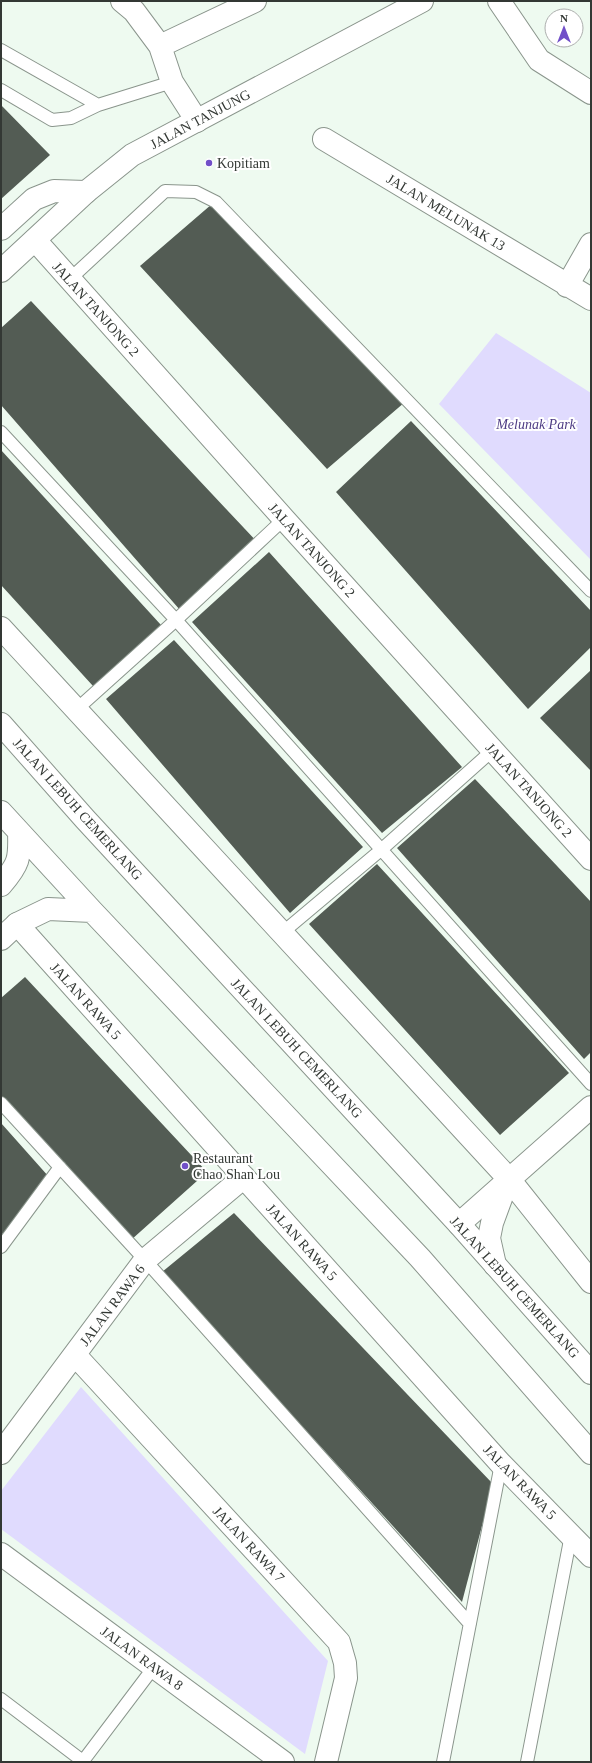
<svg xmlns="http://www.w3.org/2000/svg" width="592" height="1763" font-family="'Times New Roman',serif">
<rect width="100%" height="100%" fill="#eefaf0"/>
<path fill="#e0dbfe" d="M496,333L591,393V560L439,404Z
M81,1387L328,1661L305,1754L1,1529V1491Z"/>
<path fill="#535c54" d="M1,105L50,155L1,199Z
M212,204L405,402L327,469L140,266Z
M31,301L258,543L180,610L1,405V328Z
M411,421L591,611V647L528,709L336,492Z
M1,450L161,625L93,686L1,585Z
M269,552L462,767L382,833L192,622Z
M174,640L363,847L290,913L106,699Z
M591,670V771L540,718Z
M475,779L591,902V1052L584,1059L397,848Z
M377,864L569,1073L500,1135L309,924Z
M25,977L207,1172L131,1240L1,1096V998Z
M1,1123L49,1177L1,1236Z
M234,1213L493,1484L462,1602L162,1272Z"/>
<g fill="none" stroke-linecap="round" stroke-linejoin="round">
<defs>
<path id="lane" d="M1,50L98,105
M1,90L52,120L71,118L98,105L172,82
M70,279L165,191L196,192L216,202L591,591
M1,432L176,620L591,1084
M77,709L176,620L284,519
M282,933L382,849L493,750
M1,1103L145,1260L470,1624
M1,1247L60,1167
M1,1699L84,1762
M83,1761L154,1667
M443,1762L501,1464
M527,1762L571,1535"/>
<path id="street" d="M122,1L134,11L160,46L172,82L197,121
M499,1L539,60L591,93
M160,46L255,1
M324,139L591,299
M1,229L34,199L54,191L86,192
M35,240L284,519L591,859
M567,286L591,244
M1,628L509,1179L591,1282
M17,924L501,1464L591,1556
M459,1224L591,1107
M495,1265L489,1238L492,1223L507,1182
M75,1355L339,1642L345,1663L346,1678L326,1762
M1,1453L145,1260L244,1177
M1,1554L283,1762"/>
<path id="secondary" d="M1,271L86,192L132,155L422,1
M1,724L85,819L459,1224L591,1373
M1,812L92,911L420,1258L591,1453
M1,885C19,864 20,859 19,832
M1,939L17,924L48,909L92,911"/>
</defs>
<use href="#lane" stroke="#8a958c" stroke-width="14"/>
<use href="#street" stroke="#8a958c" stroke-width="24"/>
<use href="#secondary" stroke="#8a958c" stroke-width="24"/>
<use href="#lane" stroke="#fff" stroke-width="12"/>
<use href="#street" stroke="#fff" stroke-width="22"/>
<use href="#secondary" stroke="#fff" stroke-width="22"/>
</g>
<g fill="#714fc8" stroke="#fff" stroke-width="1.5">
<circle cx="209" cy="163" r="4"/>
<circle cx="185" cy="1166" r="4"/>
</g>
<g text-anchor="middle" stroke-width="4" stroke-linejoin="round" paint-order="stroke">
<g font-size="14" fill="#333834" stroke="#fff">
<text transform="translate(200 119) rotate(-28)" y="5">JALAN TANJUNG</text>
<text transform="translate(446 212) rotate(31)" y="5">JALAN MELUNAK 13</text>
<text transform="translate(96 309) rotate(48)" y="5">JALAN TANJONG 2</text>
<text transform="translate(312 550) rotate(48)" y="5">JALAN TANJONG 2</text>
<text transform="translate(529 790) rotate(48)" y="5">JALAN TANJONG 2</text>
<text transform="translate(78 809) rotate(48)" y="5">JALAN LEBUH CEMERLANG</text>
<text transform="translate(86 1001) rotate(48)" y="5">JALAN RAWA 5</text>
<text transform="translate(297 1048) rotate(47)" y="5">JALAN LEBUH CEMERLANG</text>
<text transform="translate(302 1242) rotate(48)" y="5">JALAN RAWA 5</text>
<text transform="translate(515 1287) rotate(48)" y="5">JALAN LEBUH CEMERLANG</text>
<text transform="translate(112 1305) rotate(-53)" y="5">JALAN RAWA 6</text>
<text transform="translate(520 1482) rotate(46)" y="5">JALAN RAWA 5</text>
<text transform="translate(249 1544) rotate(47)" y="5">JALAN RAWA 7</text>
<text transform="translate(142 1658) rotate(36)" y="5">JALAN RAWA 8</text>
</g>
<g font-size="14" fill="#333834" stroke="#fff" text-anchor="start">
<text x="217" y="168">Kopitiam</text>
<text x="193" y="1163">Restaurant<tspan x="193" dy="16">Chao Shan Lou</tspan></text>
</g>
<g font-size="14" font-style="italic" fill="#4e3c84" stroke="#fff">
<text x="536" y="429">Melunak Park</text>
</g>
</g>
<rect width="592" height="1763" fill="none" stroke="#333834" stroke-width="4"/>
<g transform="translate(564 28)"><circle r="19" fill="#ffffff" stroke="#adafae"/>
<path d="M0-3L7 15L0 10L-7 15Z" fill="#714fc8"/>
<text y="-6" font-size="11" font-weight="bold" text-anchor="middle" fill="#333834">N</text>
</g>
</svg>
